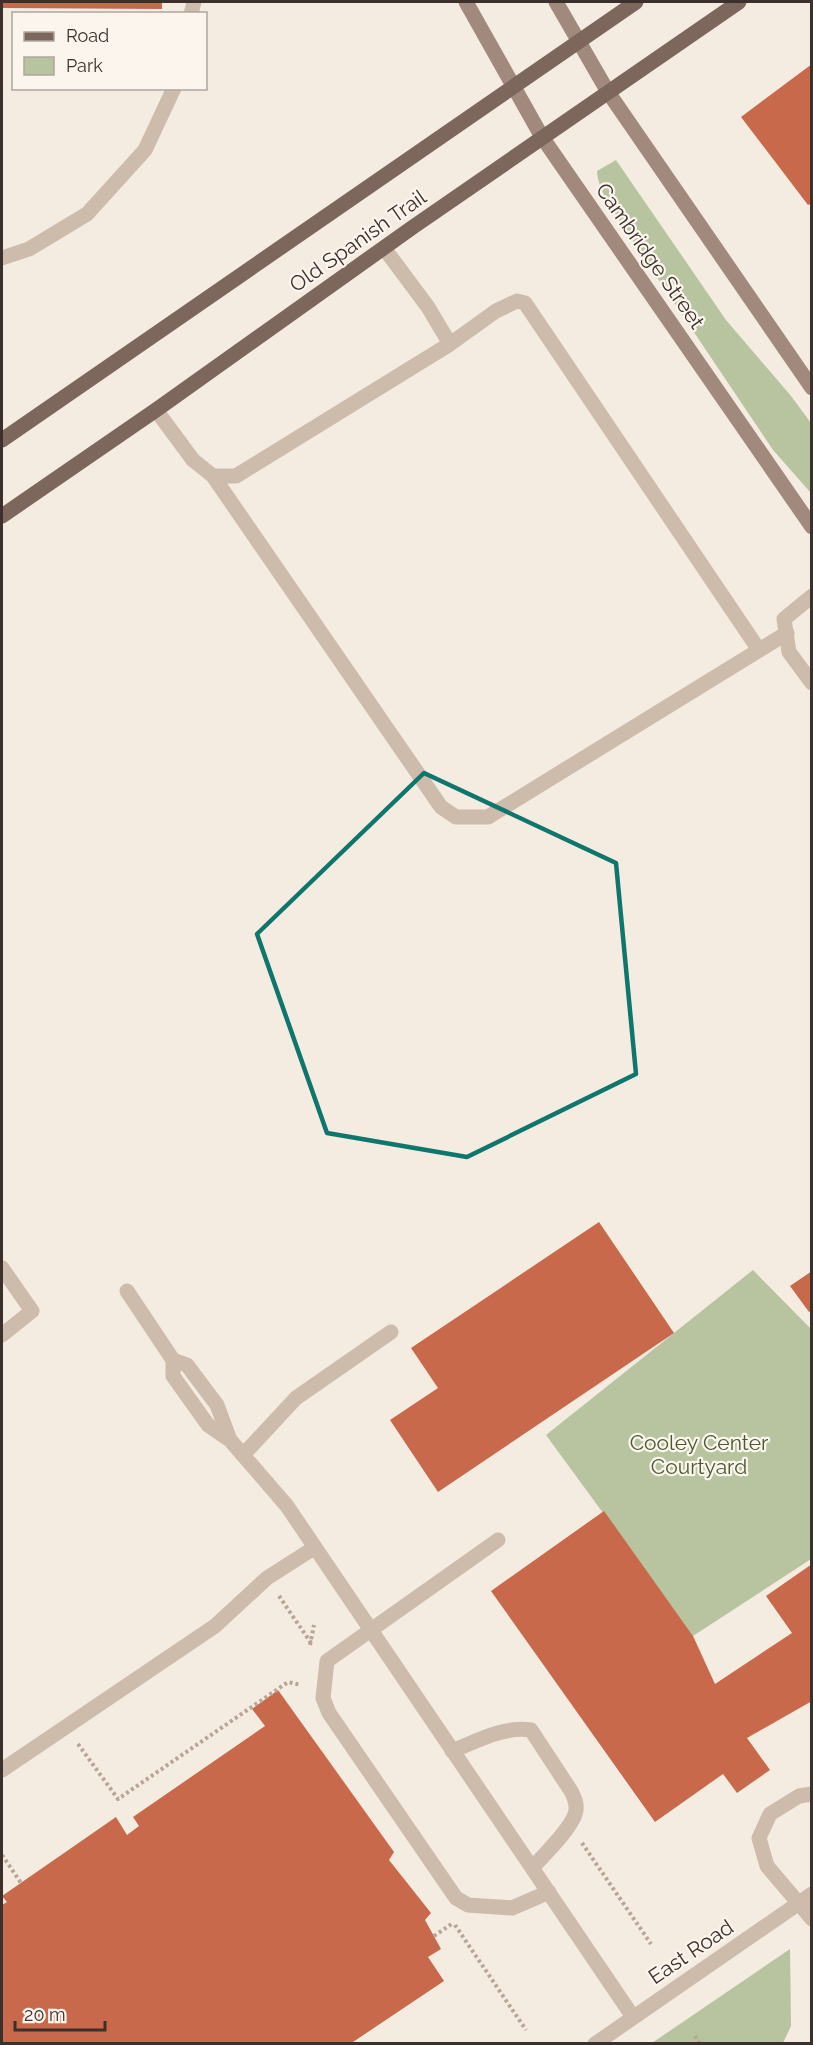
<svg xmlns="http://www.w3.org/2000/svg" width="813" height="2045" font-family="Raleway,sans-serif">
<rect width="100%" height="100%" fill="#f4ebe1"/>
<path fill="#b8c4a0" d="M616,160L726,320L791,396L811,423V493L773,450L622,225C613,208 598,191 597,171Z
M753,1270L811,1329V1559L693,1636L546,1435Z
M790,1949L791,2026L783,2043H652Z"/>
<path fill="#c8694b" d="M2,2H162V9L2,8Z
M812,64V203L808,205L741,117Z
M599,1222L674,1333L438,1492L390,1420L438,1388L411,1348Z
M812,1271V1310L809,1312L790,1286Z
M604,1511L693,1636L715,1684L792,1633L766,1596L812,1564V1701L747,1738L770,1770L737,1793L723,1774L655,1822L491,1591Z
M278,1690L394,1852L389,1860L431,1913L425,1920L441,1949L428,1957L444,1981L350,2044H2V1905L7,1902L2,1896L116,1817L127,1835L139,1826L133,1817L265,1726L252,1709Z"/>
<g fill="none" stroke-linecap="round" stroke-linejoin="round">
<path stroke="#b9a596" stroke-width="4" stroke-dasharray="3 3" stroke-linecap="butt" d="M279,1596L311,1643
M310,1645L314,1625
M78,1744L118,1799L288,1682L301,1685
M582,1843L651,1944
M2,1855L21,1883
M455,1925L526,2030
M434,1936L453,1923
M695,2036L700,2044"/>
<path stroke="#cdbbac" stroke-width="15" d="M191,14L194,2
M2,258L29,249L87,214L145,150L174,88
M450,344L496,311L517,301L525,303L759,650
M156,410L193,460L213,476H236L450,344L428,307L384,248
M213,476L441,807L456,817H488L787,633
M812,596L784,619L789,652L812,683
M2,1268L32,1311L2,1335
M127,1291L173,1360V1376L208,1425L230,1440L287,1506L633,2017
M173,1360L187,1365L217,1405L230,1440
M243,1455L296,1398L391,1332
M498,1540L327,1661L323,1698L329,1713L456,1898L468,1905L512,1908L549,1892
M452,1751C477,1741 504,1726 531,1730L571,1791C574,1797 577,1803 576,1810C575,1825 543,1856 532,1868
M2,1770L215,1626L267,1578L314,1548
M812,1794L799,1796L770,1814L759,1838L767,1866L812,1919"/>
<path stroke="#cdbbac" stroke-width="15" d="M595,2044L812,1894"/>
<path stroke="#a18a7d" stroke-width="15" d="M466,2L542,137L812,527
M556,2L608,92L812,388"/>
<path stroke="#7d675c" stroke-width="15" d="M2,440L636,2
M2,516L156,410L413,227L739,2"/>
</g>
<path fill="none" stroke="#0f766e" stroke-width="4.5" stroke-linejoin="round" d="M424,773L616,863L636,1074L467,1157L327,1133L257,934Z"/>
<g text-anchor="middle" stroke-width="4.5" stroke-linejoin="round" paint-order="stroke">
<g font-size="21" fill="#3b302b" stroke="#fbf5ee">
<text transform="translate(358 241) rotate(-35)" y="7">Old Spanish Trail</text>
<text transform="translate(650 256) rotate(55)" y="7">Cambridge Street</text>
<text transform="translate(691 1952) rotate(-34)" y="7">East Road</text>
</g>
<g font-size="21" fill="#4a5a2e" stroke="#fbf5ee">
<text x="699" y="1450">Cooley Center<tspan x="699" dy="24">Courtyard</tspan></text>
</g>
</g>
<rect width="813" height="2045" fill="none" stroke="#3b302b" stroke-width="6"/>
<rect x="12" y="12" width="195" height="78" fill="#fbf5ee" stroke="#aea6a0" stroke-width="1.5"/>
<rect x="24" y="32" width="30" height="9" fill="#7d675c" stroke="#aea6a0" stroke-width="1.5"/>
<text x="66" y="42" font-size="18" fill="#3b302b">Road</text>
<rect x="24" y="57" width="30" height="18" fill="#b8c4a0" stroke="#aea6a0" stroke-width="1.5"/>
<text x="66" y="72" font-size="18" fill="#3b302b">Park</text>
<path d="M15 2021v9h90v-9" fill="none" stroke="#3b302b" stroke-width="3"/>
<text x="24" y="2021" font-size="18" fill="#3b302b" stroke="#fbf5ee" stroke-width="4.5" paint-order="stroke">20 m</text>
</svg>
